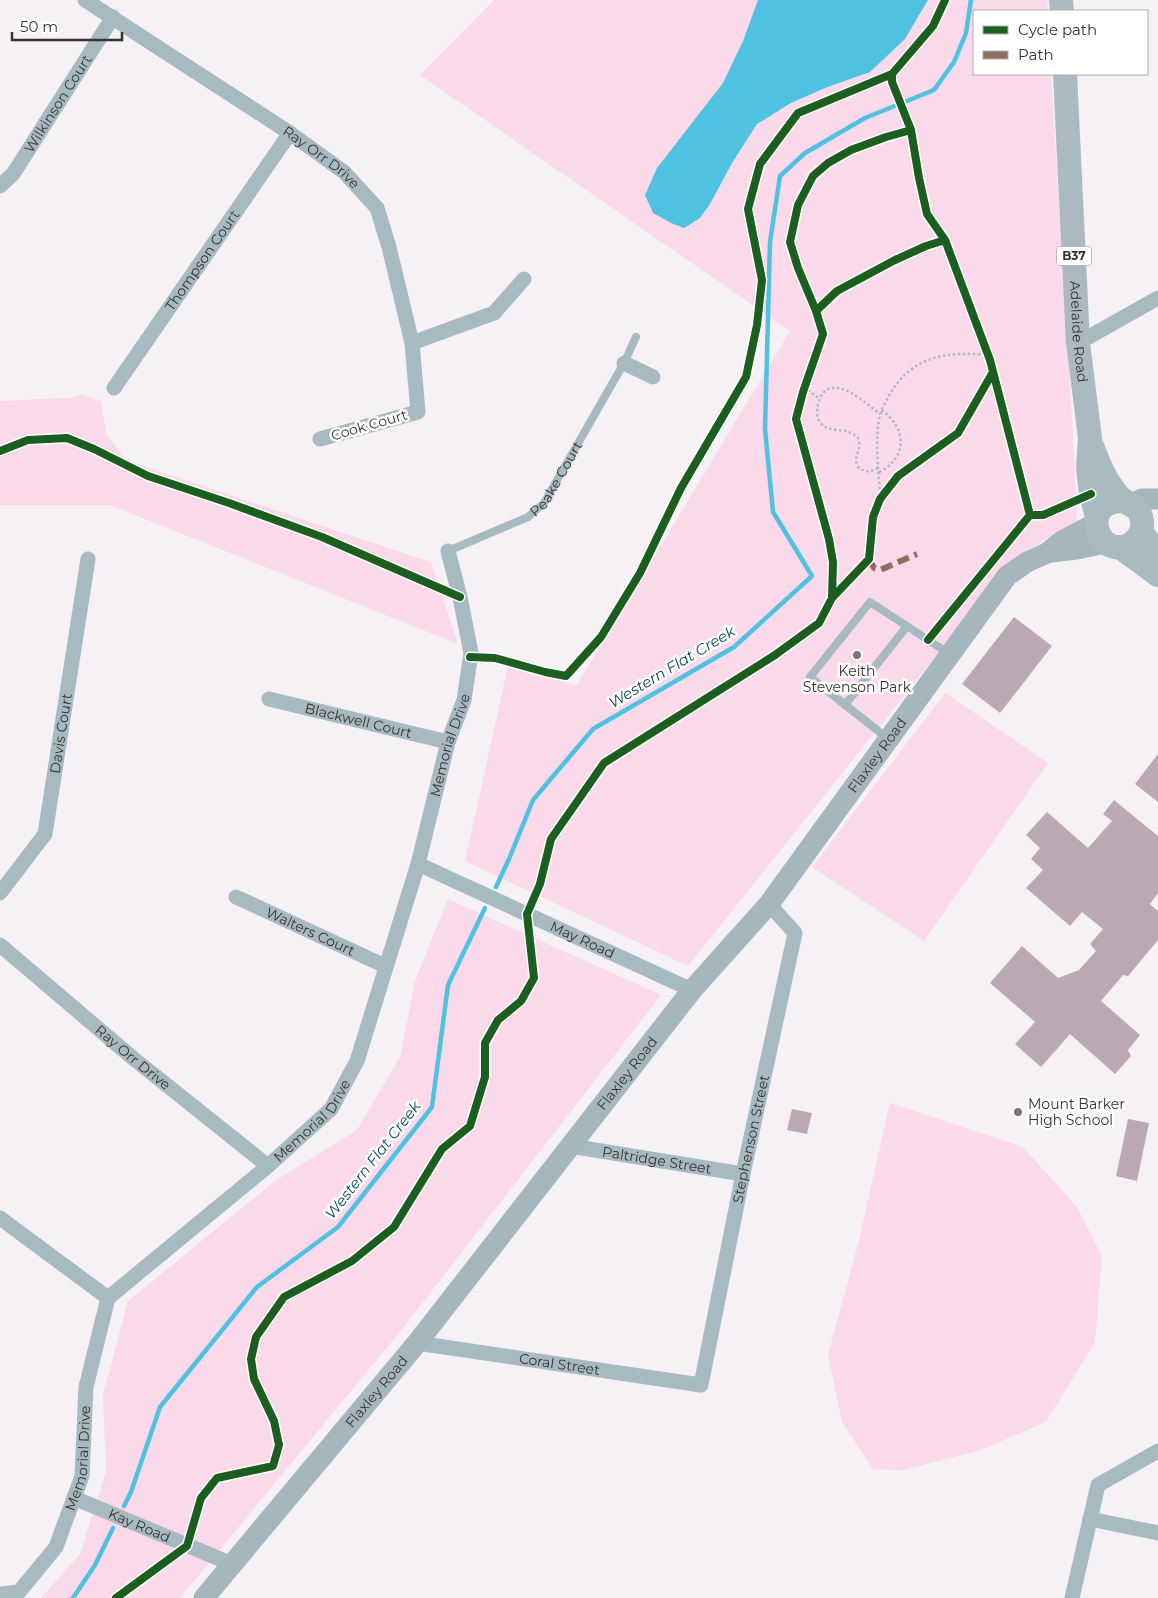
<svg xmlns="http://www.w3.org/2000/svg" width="1158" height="1598" font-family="Montserrat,sans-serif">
<rect width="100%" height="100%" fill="#f6f1f4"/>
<path fill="#fad9eb" d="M494,0H1047L1048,11H974V74H1051L1073,434L1077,521L1015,557L688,966L465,861L508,666L577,685L790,331L420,75Z
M81,394L101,401L106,433L125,460L431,562L458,644L110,505H0V401L69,398Z
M945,693L1048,763L924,941L812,867Z
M448,899L661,995L403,1328L180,1598H41L80,1554L106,1472L103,1395L128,1301L275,1181L357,1130L400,1057L415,981Z
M890,1103L1023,1147L1077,1207L1102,1256L1095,1342L1046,1422L978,1451L903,1470L873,1469L842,1422L828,1355L859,1240Z"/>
<path fill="#4fc2e1" d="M758,0H928L905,39L870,72L825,88L791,103L757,124L732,163L710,204L700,218L684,228L671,223L653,213L645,195L657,168L723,83L743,41Z"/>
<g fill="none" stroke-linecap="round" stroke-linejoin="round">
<path stroke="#4fc2e1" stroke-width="4.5" d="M496,887L509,859L533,800L593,729L734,647L812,576L773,512L765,429L770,242L780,176L805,153L865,118L934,90L954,62L966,33L971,0
M124,1506L131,1492L160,1407L257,1287L338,1227L432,1107L448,985L485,908
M73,1598L95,1565L113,1528"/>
</g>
<path fill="#bba8b3" d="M1014,617L1052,646L1000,713L962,684Z
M1158,754V802L1135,784Z
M1114,800L1158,836V893L1150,904L1158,911V940L1128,976L1123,975L1101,1001L1140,1035L1128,1050L1131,1056L1115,1074L1070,1034L1041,1067L1015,1044L1035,1022L990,983L1022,946L1058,978L1079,970L1096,951L1090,944L1103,929L1082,912L1070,926L1026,888L1043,870L1031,859L1040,848L1026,835L1047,812L1088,848L1112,821L1103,814Z
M792,1109L812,1113L807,1134L787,1130Z
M1128,1119L1149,1123L1137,1181L1116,1176Z"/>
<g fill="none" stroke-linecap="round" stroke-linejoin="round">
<path stroke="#afb9be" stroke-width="2.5" stroke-dasharray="2.5 2.5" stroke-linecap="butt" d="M804,387L820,399
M878,468C870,472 865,473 858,467C852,457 863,450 858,438C846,425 829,435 820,422C816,417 817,410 818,404C828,367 865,403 880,414
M879,472C908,458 907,427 881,410
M880,499C879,473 874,440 880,415C882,407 887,400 890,394C912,356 947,351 987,355"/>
<g stroke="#a7b9c1" stroke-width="8">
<path id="s1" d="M448,551L528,517L544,503L624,363L636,337"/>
<path d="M845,705L907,626"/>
<path d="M887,738L810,677L870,602L948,653"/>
</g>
<g stroke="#a7b9c1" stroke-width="15">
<path id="s2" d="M85,0L290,133L344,172L377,208L389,247L412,343L418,412L320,439"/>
<path id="s3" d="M0,186L13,174L113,17"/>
<path d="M412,343L494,313L524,279"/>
<path d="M1078,343L1158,298"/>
<path d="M624,363L653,377"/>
<path id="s4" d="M114,388L290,133"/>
<path id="s5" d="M269,699L448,742"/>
<path id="s6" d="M418,864L692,990"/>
<path id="s7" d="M0,893L45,834L88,559"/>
<path id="s8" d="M236,897L385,966"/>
<path id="s9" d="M0,945L134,1059L268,1166"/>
<path id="s10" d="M570,1146L743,1174"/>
<path d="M0,1218L108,1298"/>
<path id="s11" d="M417,1343L701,1385L743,1174L795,933L769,904"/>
<path id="s12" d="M74,1498L232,1564"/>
<path d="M1090,1519L1158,1533"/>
<path id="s13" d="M0,1594L19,1592L56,1547L82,1476L86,1387L108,1298L268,1166L331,1109L357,1061L418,864L448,742L464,700L471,653L460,597L448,551"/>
<path d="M1072,1598L1098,1485L1158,1451"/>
</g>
<g stroke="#a6b6be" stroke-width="21">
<path d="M1131,504L1142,499H1158"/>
<path d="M1051,552L1077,549L1105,543"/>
<path id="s14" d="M204,1598L417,1343L692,990L769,904L1007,576L1027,562L1047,553L1062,541L1096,523"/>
</g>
<g stroke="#abbac1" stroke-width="24">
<path d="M1061,0L1062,11"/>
<path id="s15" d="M1065,74L1078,343L1090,438L1088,468L1091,494L1097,517"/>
<path d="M1093,448C1099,465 1110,489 1124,501C1129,505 1136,506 1139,512C1142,517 1143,525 1141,531C1139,537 1134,542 1129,545C1095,560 1079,498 1125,501"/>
<path d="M1141,532L1158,553"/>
<path d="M1120,547L1158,575"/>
</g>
<path stroke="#8d6e63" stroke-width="6" stroke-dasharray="12 6" stroke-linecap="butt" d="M869,559L874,568L880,570L917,554"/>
<defs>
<path id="cycleway" d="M816,311L837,291L895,260L926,246L945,240
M0,451L28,440L67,438L94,449L148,476L229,503L322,537L460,597
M1030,515H1043L1091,494
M832,598L833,562L829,539L796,419L803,392L823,334L816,311L798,268L790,242L798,205L813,176L828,163L851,150L886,137L911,130
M928,640L1030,515L990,360L945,240L927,214L919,178L911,130L892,82V74L933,26L945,0
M470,657L495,658L545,672L566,676L601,637L640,573L681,488L746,377L757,325L762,280L748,209L760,164L798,113L892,74
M116,1598L187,1546L201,1498L217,1478L273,1466L279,1445L274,1421L254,1379L251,1359L256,1337L284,1297L352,1261L394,1227L442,1149L470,1126L485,1077V1043L498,1020L521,1001L534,978L527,914L540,884L551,839L604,763L775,655L819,623L832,598L869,559L873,517L880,499L898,476L958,433L993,372"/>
</defs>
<use href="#cycleway" stroke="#fff" stroke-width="11"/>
<use href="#cycleway" stroke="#1b5e20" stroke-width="8"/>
</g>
<g fill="#797477" stroke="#fff" stroke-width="2">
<circle cx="857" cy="655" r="5"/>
<circle cx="1018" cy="1112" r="5"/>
</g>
<g text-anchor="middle" stroke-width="5" stroke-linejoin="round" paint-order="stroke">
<rect fill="#fff" stroke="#726f70" stroke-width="1" x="1056.5" y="246.5" width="35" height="19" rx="4"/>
<g font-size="12" font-weight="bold" fill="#353133">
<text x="1074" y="260">B37</text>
</g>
<g font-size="14" fill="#353133" stroke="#fff">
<text dy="5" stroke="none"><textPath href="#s3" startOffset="101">Wilkinson Court</textPath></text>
<text dy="5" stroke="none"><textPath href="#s2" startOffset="284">Ray Orr Drive</textPath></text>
<text dy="5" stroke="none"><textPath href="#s4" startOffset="155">Thompson Court</textPath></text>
<text dy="5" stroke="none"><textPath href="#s15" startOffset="258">Adelaide Road</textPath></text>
<text transform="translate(369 425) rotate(-16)" y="5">Cook Court</text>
<text dy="5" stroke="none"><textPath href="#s1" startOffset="135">Peake Court</textPath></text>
<text dy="5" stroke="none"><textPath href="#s5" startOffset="92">Blackwell Court</textPath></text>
<text dy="5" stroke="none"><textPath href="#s7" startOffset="176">Davis Court</textPath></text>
<text dy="5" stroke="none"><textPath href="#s13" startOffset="1010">Memorial Drive</textPath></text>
<text dy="5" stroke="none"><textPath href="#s14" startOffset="1079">Flaxley Road</textPath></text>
<text dy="5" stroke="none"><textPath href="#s8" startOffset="82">Walters Court</textPath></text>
<text dy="5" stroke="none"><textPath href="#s6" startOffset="181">May Road</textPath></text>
<text dy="5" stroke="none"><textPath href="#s9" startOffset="174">Ray Orr Drive</textPath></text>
<text dy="5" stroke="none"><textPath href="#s14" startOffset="674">Flaxley Road</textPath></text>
<text dy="5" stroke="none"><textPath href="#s13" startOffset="605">Memorial Drive</textPath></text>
<text dy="5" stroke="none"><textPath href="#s11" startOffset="538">Stephenson Street</textPath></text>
<text dy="5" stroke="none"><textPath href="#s10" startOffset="88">Paltridge Street</textPath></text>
<text dy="5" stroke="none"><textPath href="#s11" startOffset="144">Coral Street</textPath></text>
<text dy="5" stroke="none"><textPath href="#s14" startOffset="269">Flaxley Road</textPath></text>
<text dy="5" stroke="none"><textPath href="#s13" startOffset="170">Memorial Drive</textPath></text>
<text dy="5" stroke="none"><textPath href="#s12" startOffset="71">Kay Road</textPath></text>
</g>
<g font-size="14" fill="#353133" stroke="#fff">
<text x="857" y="676">Keith<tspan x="857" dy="16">Stevenson Park</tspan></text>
<text x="1028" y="1109" text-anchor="start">Mount Barker<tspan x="1028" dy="16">High School</tspan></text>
</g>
<g font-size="15" font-style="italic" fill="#0e485a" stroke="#fff">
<text transform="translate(672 667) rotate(-31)" y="5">Western Flat Creek</text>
<text transform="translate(373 1160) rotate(-52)" y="5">Western Flat Creek</text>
</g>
</g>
<rect x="973" y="10" width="175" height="65" fill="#ffffff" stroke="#aeadad"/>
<rect x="983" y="26" width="25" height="8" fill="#1b5e20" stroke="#aeadad"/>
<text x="1018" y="35" font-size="15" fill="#353133">Cycle path</text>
<rect x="983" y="51" width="25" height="8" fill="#8d6e63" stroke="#aeadad"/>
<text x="1018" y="60" font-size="15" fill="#353133">Path</text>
<path d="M12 32v8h110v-8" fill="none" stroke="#353133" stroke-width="2.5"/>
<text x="20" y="32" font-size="15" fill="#353133" stroke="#ffffff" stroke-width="4" paint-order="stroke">50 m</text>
</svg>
